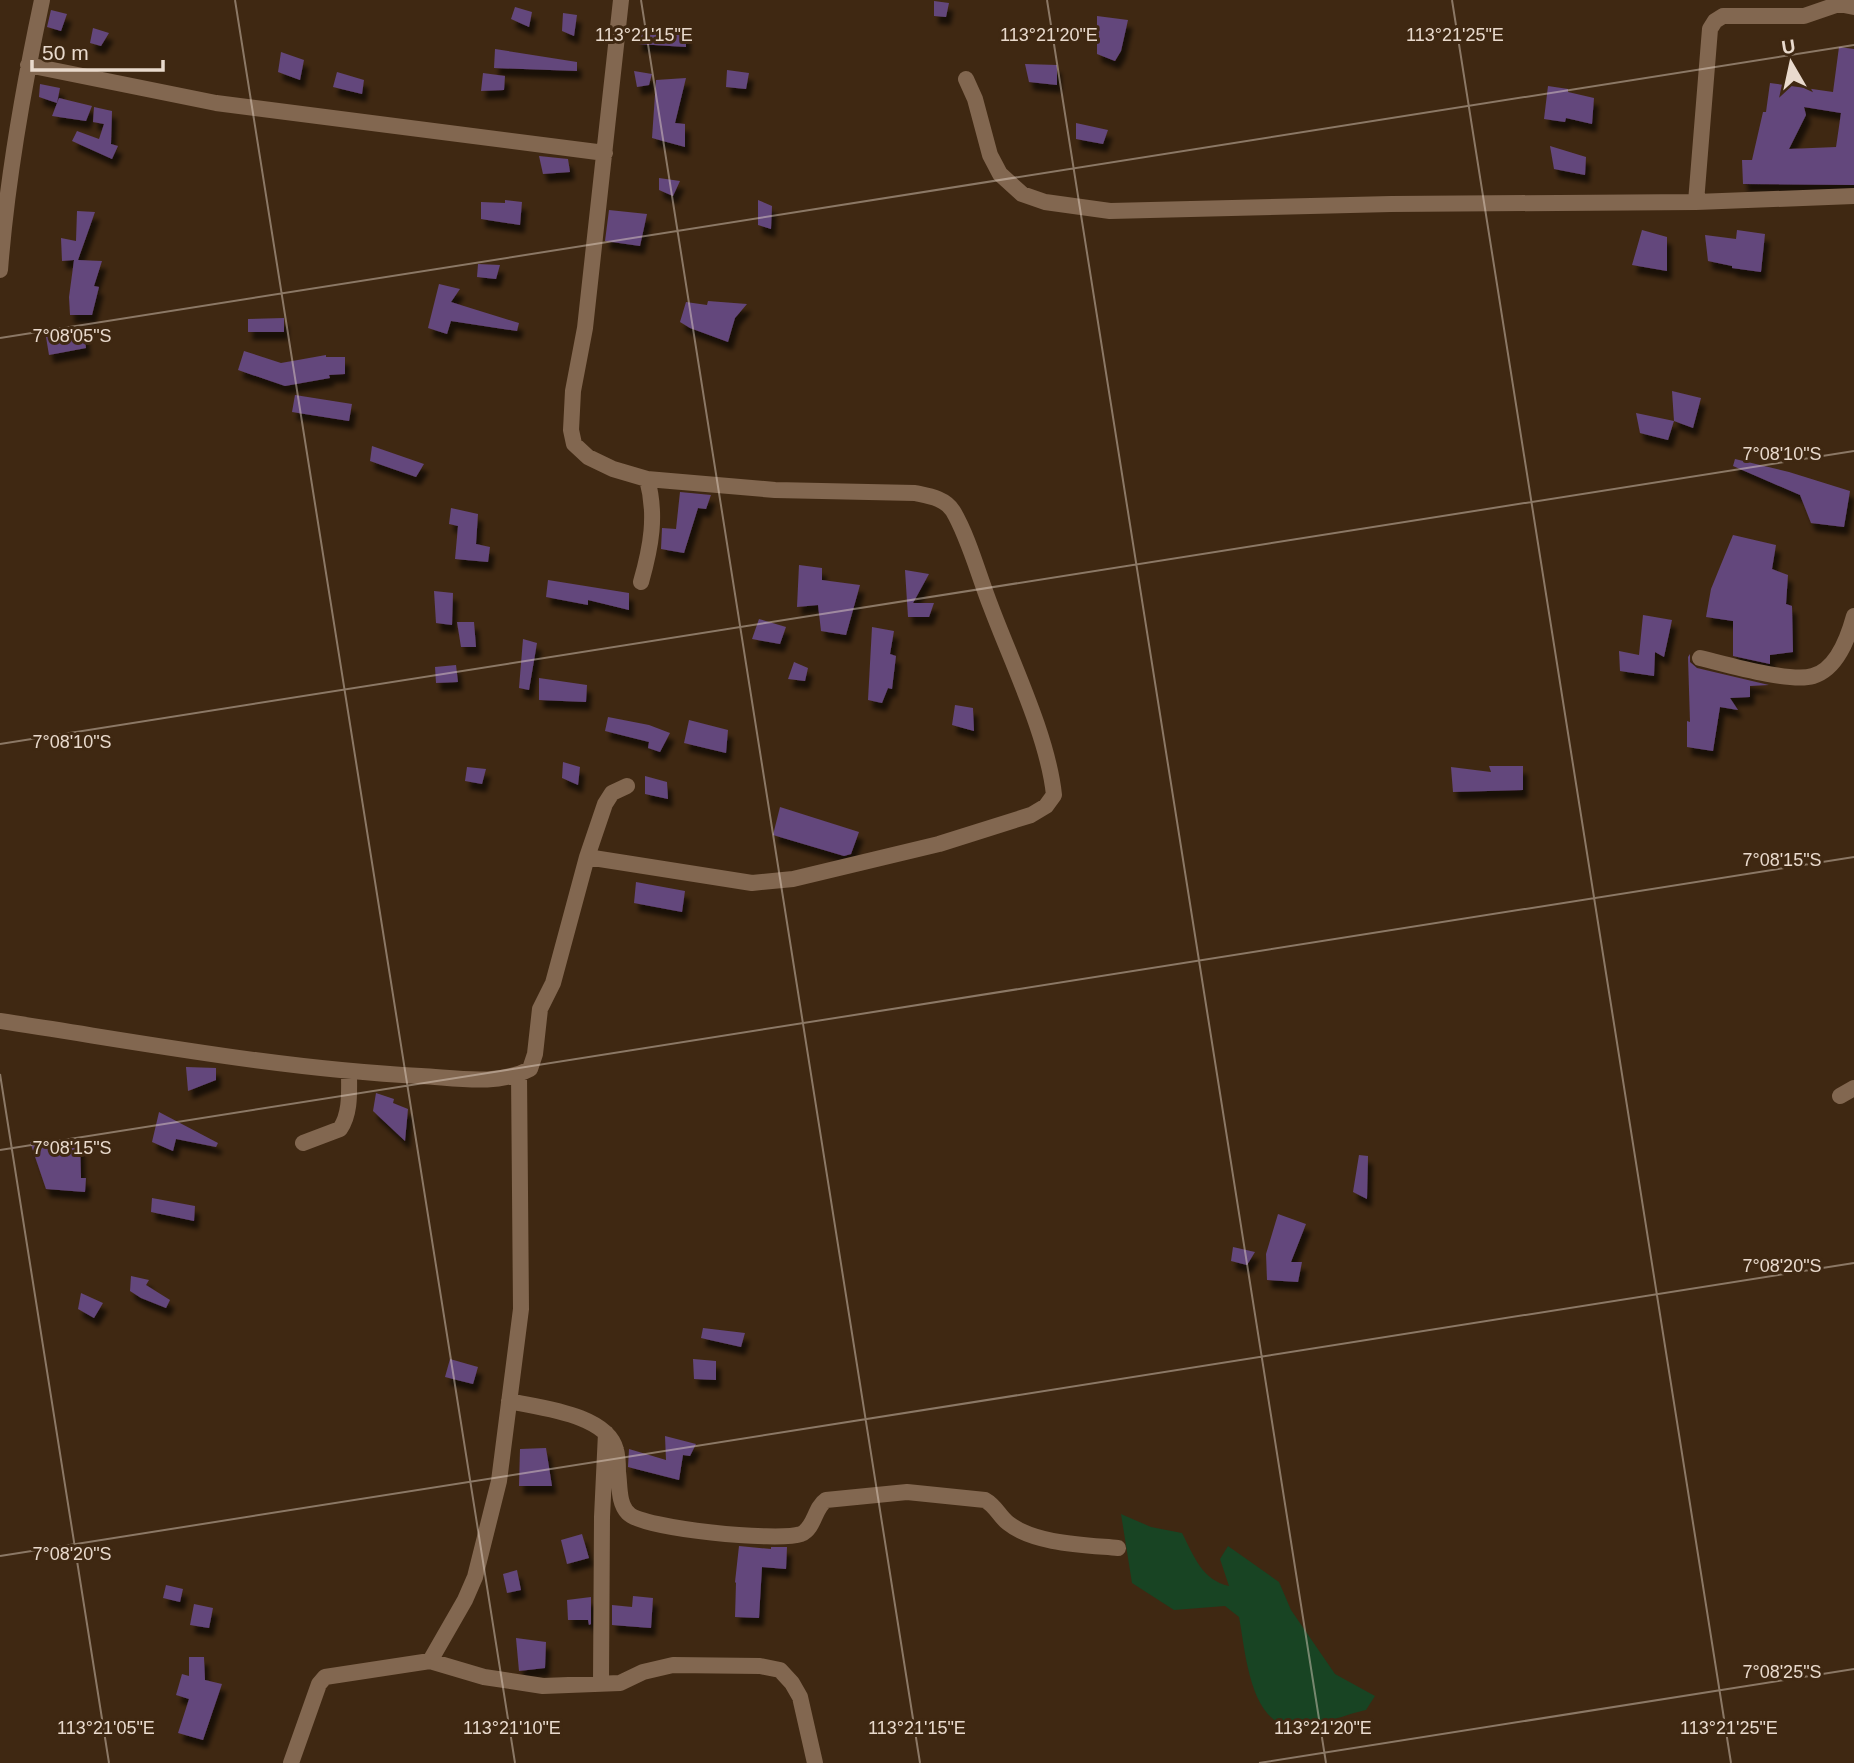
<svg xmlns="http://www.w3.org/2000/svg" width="1854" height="1763" font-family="Helvetica,sans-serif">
<defs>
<filter id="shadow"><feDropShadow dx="4.5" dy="8" stdDeviation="2" flood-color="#0009"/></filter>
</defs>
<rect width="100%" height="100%" fill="#3f2812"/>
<path fill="#184423" d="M1121,1514L1151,1527L1182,1533C1194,1556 1202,1580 1229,1586L1220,1559L1228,1546L1279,1582L1291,1610L1335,1674L1375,1696L1366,1710C1347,1714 1305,1731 1287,1726C1249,1717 1245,1648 1239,1617L1225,1606L1174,1610L1132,1583Z"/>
<path fill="#64477b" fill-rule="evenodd" filter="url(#shadow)" d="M934,1L949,3L946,17L934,16Z
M515,7L532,12L529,27L511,19Z
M51,10L67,14L61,31L47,27Z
M563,13L577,15L574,36L562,31Z
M1097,16L1128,20L1121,51L1115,61L1097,54Z
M93,28L109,33L101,46L90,43Z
M638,30L686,33V47L638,44Z
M1839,47L1854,49V185L1743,184L1742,160H1752L1763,112H1766L1770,83L1833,92ZM1804,107L1841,113L1836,147L1789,149L1806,115Z
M495,49L577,62V71L494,68Z
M281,52L304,60L300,80L278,72Z
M1025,64L1057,65V85L1029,82Z
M727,70L749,73L746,89L726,87Z
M634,71L652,74L649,85L637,87Z
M337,72L364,80L362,94L333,87Z
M483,73L505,76L504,90L481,91Z
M686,78L675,123L685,124V147L652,138L656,80Z
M40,84L60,88L57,103L39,97Z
M1548,86L1568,89V92L1594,98L1592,124L1566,118L1565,122L1544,119Z
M59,98L92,106L86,121L52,116Z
M94,107L112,111L111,144L118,146L112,159L72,141L77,131L99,139L104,124L93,122Z
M1076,123L1108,130L1103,144L1076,139Z
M1550,146L1586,157L1585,175L1554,169Z
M539,156L568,159L570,172L543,174Z
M659,178L680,181L673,196L659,190Z
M505,200L522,202L520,225L481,219V202L505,203Z
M758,200L772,206L771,229L758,225Z
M609,210L647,214L640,246L605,241Z
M77,211L95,212L78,260L102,261L94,286L99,287L92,315H70L69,297L74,260L62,261L61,238L76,241Z
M1642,230L1667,237V271L1632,265Z
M1737,230L1765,234L1761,272L1732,268V266L1708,261L1705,235L1736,239Z
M478,264L500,265L496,279L477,277Z
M439,284L460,289L451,302L519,323L517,331L451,321L447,334L428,328Z
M708,301L747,304L735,318L728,342L690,328L680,322L686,302L707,305Z
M284,318V332H248V319Z
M84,331L86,348L49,355L46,337Z
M244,351L281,363L326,355V357H345V374L329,375L330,378L285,386L238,370Z
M1672,391L1701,398L1693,428L1674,421Z
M295,395L352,404L349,421L292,412Z
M1636,413L1674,421L1668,440L1640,433Z
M372,446L424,464L416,477L370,461Z
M1735,459L1789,472L1850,491L1844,527L1811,523L1800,495L1733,466Z
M680,492L711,495L706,509L698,508L684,553L661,549L662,528L676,529Z
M451,508L478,514L476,544L490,547L488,562L455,559L458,526L449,524Z
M1733,535L1776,545L1772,569L1788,575L1786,604L1792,606L1793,652L1770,655V664L1733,656V621L1706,617L1711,589Z
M799,565L822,568V580L860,585L846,635L821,631L818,605L797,607Z
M905,570L929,574L913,603H934L929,617H908Z
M548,580L629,593V610L588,600V605L546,597Z
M434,591L453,593L452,625L436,623Z
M1643,615L1672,620L1664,657L1655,652L1654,676L1620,671L1619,651L1639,655Z
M759,619L786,627L780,644L752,639Z
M457,622H474L476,647H461Z
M872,627L894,631L890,654L896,656L892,689L888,688L882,703L868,700Z
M523,639L537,643L529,690L519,688Z
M1690,654V662L1697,668L1769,685L1750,686V697L1730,698L1738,710L1720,707L1713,751L1687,747V721L1690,722L1688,657Z
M794,662L808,668L805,681L788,679Z
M456,665L458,682L436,683L435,667Z
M539,678L587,685L586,702L539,700Z
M955,705L973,708L974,731L952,725Z
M608,717L649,725L670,733L660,752L648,748L649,742L605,731Z
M689,720L728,730L726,753L684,743Z
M563,762L580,767L578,785L562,778Z
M1489,766H1523V790L1453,792L1451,767L1491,772Z
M467,767L486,769L482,784L465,781Z
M645,776L667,782L668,799L645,794Z
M780,807L859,832L851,854L844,856L773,835Z
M636,882L685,891L682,912L634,903Z
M186,1067L216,1068V1080L188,1091Z
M376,1093L394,1099L393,1103L408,1109L405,1141L373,1111Z
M159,1112L218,1143L216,1147L176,1139L173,1151L152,1142Z
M80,1140L81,1178H86L85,1192L46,1189L30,1142Z
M1359,1155L1368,1156L1367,1199L1353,1192Z
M152,1198L195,1206L194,1221L151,1212Z
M1278,1214L1306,1224L1291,1262H1302L1298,1282L1267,1280L1266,1254Z
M1233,1247L1255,1252L1247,1265L1231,1261Z
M131,1276L149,1280L146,1285L170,1300L166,1308L141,1298L130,1291Z
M81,1293L103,1303L94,1318L78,1309Z
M703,1328L745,1333L741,1347L701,1338Z
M450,1359L478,1367L473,1384L445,1377Z
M693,1359L716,1361V1380L694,1379Z
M665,1436L696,1444L690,1456L683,1455L679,1480L628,1467L629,1449L666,1460Z
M546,1448L552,1486H519L520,1449Z
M582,1534L589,1558L567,1564L561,1540Z
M739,1546L771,1549V1547H787L786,1569L762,1567L759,1618L735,1617L736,1583L735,1582Z
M517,1570L521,1590L507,1593L503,1574Z
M166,1585L183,1589L180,1602L163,1598Z
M633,1596L653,1598L651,1628L612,1625V1605L632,1607Z
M591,1597V1624L589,1625L588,1620H568L567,1600Z
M194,1604L213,1608L209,1628L190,1625Z
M516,1638L546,1642L545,1668L519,1671Z
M189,1657H204L205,1680L222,1684L203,1740L178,1733L189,1699L176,1695L182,1674L189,1676Z"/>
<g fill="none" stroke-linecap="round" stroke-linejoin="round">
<path stroke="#826750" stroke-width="16" d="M28,65L216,103L605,153
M966,79L975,99L990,155L1000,174L1022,194L1045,202L1110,211L1391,204L1696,202L1854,196
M1696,202L1710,29L1715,21L1723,16H1804L1839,4L1854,7
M0,270C7,179 23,89 42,0
M641,582C651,547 657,515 647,479
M1700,658C1725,664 1790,683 1813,676C1837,669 1848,638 1854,616
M587,857L752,883L793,879L939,844L1031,815L1046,806L1054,795C1048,737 1012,663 991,607C979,577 969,538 953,511C945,498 929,496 915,493L775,490L647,479L613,469L588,457L574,444L571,430L573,391L585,328L621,0
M0,1021C139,1042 280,1069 421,1076C457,1078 497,1086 530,1069L535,1054L540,1009L553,983L587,857L605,804L612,793L627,786
M1840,1096L1854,1088
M303,1143L340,1129C351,1113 349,1091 349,1072
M509,1401C540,1408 607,1414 616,1450C618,1457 618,1465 618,1472C620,1485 618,1503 628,1513C642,1529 779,1542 801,1534C815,1528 814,1508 826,1500L907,1492L985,1500C996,1506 999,1516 1008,1523C1034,1544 1085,1545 1118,1548
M430,1661L465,1600L475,1577L499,1481L521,1309L519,1074
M601,1684L602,1517L606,1433
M291,1763L319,1684L325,1677L430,1661L484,1677L543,1686L620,1683L643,1672L673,1665L760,1666L780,1670L792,1683L800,1697L815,1763"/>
</g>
<path fill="none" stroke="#e9dacd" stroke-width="2" stroke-opacity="0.45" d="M235,0L515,1763M641,0L920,1763M1047,0L1326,1763M1452,0L1731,1763M0,338L1854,45M0,744L1854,451M0,1074L109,1763M0,1150L1854,857M0,1556L1854,1263M1259,1763L1854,1669"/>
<g font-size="18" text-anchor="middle" fill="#e9dacd" stroke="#3f2812" stroke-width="6" stroke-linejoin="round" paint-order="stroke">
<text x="644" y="41">113°21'15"E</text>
<text x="1049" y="41">113°21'20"E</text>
<text x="1455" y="41">113°21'25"E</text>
<text x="72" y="342">7°08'05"S</text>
<text x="1782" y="460">7°08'10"S</text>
<text x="72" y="748">7°08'10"S</text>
<text x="1782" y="866">7°08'15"S</text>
<text x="72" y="1154">7°08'15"S</text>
<text x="1782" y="1272">7°08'20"S</text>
<text x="72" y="1560">7°08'20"S</text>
<text x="1782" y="1678">7°08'25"S</text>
<text x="106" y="1734">113°21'05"E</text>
<text x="512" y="1734">113°21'10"E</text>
<text x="917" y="1734">113°21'15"E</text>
<text x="1323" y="1734">113°21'20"E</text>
<text x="1729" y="1734">113°21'25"E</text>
</g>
<g transform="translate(1791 63) rotate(351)" stroke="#3f2812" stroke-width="5" paint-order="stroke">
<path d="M0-5L12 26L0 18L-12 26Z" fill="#e9dacd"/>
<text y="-10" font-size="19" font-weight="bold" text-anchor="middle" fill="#e9dacd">U</text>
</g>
<path d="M32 60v10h131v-10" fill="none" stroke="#e9dacd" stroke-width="3.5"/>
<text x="42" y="60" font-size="21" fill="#e9dacd" stroke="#3f2812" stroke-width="5" paint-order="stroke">50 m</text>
</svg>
